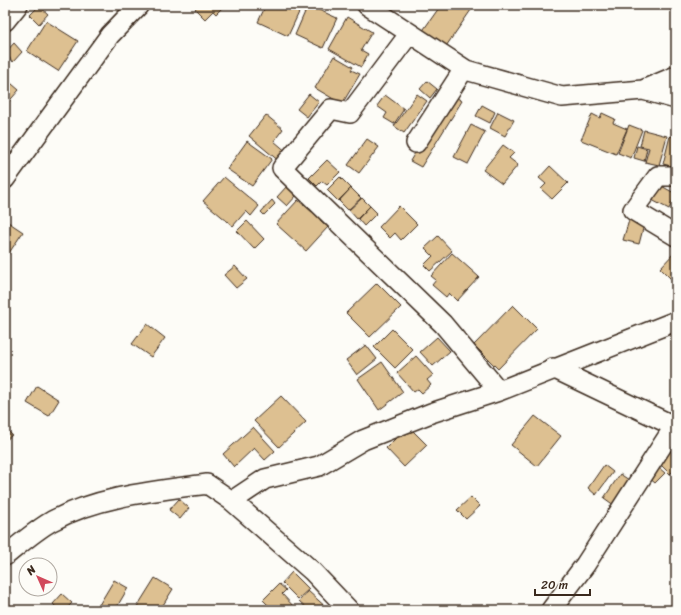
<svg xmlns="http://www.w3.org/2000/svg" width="681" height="615" font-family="Sriracha,sans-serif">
<rect width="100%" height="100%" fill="#fdfcf7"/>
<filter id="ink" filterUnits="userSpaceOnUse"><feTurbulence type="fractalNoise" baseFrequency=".025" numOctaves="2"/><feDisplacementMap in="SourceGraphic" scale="8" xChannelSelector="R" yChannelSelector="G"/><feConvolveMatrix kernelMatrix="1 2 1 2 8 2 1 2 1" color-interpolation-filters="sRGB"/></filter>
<g filter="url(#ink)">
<path fill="#ddc091" stroke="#3b2a1e" d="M199,5H225L216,14L213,11L205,19L195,9Z
M266,5H294L301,8L288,36L258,22Z
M308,5L337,18L323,48L295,35Z
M441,5H464L471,10L442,52L419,36Z
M39,6L48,14L39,24L30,15Z
M347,17L372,32L361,50L368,54L361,67L329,49Z
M46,21L78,41L58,71L27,51Z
M14,43L22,52L13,62L5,53Z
M334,56L353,67L351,70L360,74L342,104L315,88Z
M5,78L19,90L5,106Z
M427,81L437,89L430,98L420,89Z
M309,94L319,102L307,117L297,109Z
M417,94L427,101L404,133L394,126Z
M451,94L462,101L421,167L410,161Z
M385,95L404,109L394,124L384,118L387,113L377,106Z
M482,105L495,112L490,123L476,116Z
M498,112L514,120L505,136L490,128Z
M602,113L615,119L613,123L627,129L616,154L581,140L592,114L600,118Z
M266,115L283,129L274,141L288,153L280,162L249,136Z
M471,125L485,132L468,164L454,157Z
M629,125L642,130L631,158L618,153Z
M644,130L667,136L659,165L645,162L649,148L640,146Z
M670,136L676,137L675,167L663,164Z
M367,139L379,147L359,173L348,165Z
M247,141L272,159L252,186L227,169Z
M503,145L514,153L509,158L518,165L502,184L483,170Z
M637,146L647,149L644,161L634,158Z
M327,160L340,172L327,185L322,181L317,186L309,178Z
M550,166L568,183L552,199L541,189L546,184L539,178Z
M224,177L259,206L251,216L246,211L233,226L203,201Z
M340,177L351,188L338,201L327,190Z
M656,183L676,194L669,209L648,198Z
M287,186L297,195L287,206L277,197Z
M351,188L361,198L348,210L339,201Z
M362,198L370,206L357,219L349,210Z
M272,200L275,204L264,215L261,212Z
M298,200L312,212L317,207L325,214L320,220L328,227L306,251L276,224Z
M370,206L377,213L364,226L358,219Z
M399,206L417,224L401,240L395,233L390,238L379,227Z
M630,217L645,221L639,244L623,240Z
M5,220L23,232L5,259Z
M247,221L264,239L254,249L237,231Z
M438,236L452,251L430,271L424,265L433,256L425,248Z
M676,251V277L672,280L660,268Z
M452,253L479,277L457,301L449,293L446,297L432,285L436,280L431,276Z
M235,266L247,279L236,288L224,275Z
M377,283L401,307L370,337L346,313Z
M513,305L537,329L498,369L474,345Z
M147,324L165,338L151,357L132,344Z
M392,329L413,350L395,368L374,347Z
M437,337L450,351L433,366L420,352Z
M366,345L377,359L357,375L346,360Z
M416,356L433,375L427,380L431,385L422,393L418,389L414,392L397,373Z
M382,362L403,392L379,410L358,379Z
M37,386L59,400L49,416L27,403Z
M281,396L306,422L279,447L254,421Z
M535,416L561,436L537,466L511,445Z
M408,426L427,445L404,467L386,448Z
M253,427L275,451L265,460L254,448L234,467L223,454Z
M5,428L12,435L5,441Z
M676,442V468L670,474L657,461Z
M604,465L613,472L596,495L588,488Z
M658,467L665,473L655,483L648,477Z
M620,474L635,484L618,508L604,498Z
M471,497L480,506L466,519L457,510Z
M179,499L189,508L180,519L169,510Z
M292,572L309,589L298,599L282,583Z
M155,578L173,589L160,610H135Z
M114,580L128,588L115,610H106L99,605Z
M279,584L286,590L282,594L295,608L293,610H273L263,600Z
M308,591L328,609L327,610H309L299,601Z
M62,594L72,603L65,610H59L53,604Z"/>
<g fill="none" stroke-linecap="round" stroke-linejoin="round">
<defs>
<path id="street" d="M367,5L466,70L562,97L643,90L676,76
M5,21L18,5
M410,33L350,113L331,109L282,168L443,324L499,391
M643,90L676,99
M416,143L464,69
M676,176H658L633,210L676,236
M5,179L110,35L139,5
M553,368L676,427
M232,501L312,571L349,610
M5,556C20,544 36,530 52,521C99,496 155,491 207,484L232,501L265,479L319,466L363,440L431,413L499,391L676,321
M551,610L585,565L674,427"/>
</defs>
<use href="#street" stroke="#3b2a1e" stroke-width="22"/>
<use href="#street" stroke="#fdfcf7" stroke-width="19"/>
</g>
</g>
<rect width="681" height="615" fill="none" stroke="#fdfcf7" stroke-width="20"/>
<rect x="10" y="10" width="661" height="595" fill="none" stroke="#3b2a1e" stroke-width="1.5" filter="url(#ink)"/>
<g transform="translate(38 577) rotate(315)"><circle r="19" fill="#fdfcf7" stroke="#afa8a0"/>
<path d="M0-3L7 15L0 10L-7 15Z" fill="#d1495b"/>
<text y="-6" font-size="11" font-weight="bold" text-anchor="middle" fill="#3b2a1e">N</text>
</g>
<path d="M535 589v6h55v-6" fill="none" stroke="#3b2a1e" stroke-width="2"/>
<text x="541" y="589" font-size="12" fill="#3b2a1e" stroke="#fdfcf7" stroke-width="3" paint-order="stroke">20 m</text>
</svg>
